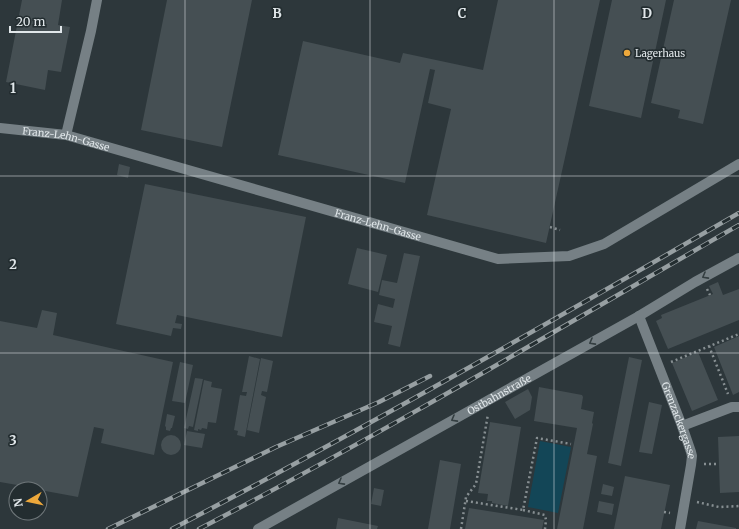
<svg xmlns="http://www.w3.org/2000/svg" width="739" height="529" font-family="Merriweather,serif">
<rect width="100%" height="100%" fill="#2d373b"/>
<path fill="#134657" d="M540,441L571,447L558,513L528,507Z"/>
<path fill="#454f53" d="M22,0H62L58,25L70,27L61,72L48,70L45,90L6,82Z
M167,0H252L222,147L141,130Z
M498,0H600L546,243L427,215L451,109L428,103L435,70L430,69L405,183L278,155L303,41L400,63L403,53L483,70Z
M612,0H666L641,118L589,106Z
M674,0H731L703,124L678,118L680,110L651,103Z
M119,164L130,167L128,178L117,175Z
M145,184L306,217L282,337L177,315L175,323L182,324L181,329L173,328L171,336L116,324Z
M357,248L387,255L378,292L348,284Z
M404,253L420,256L400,347L388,344L392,326L374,322L378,304L393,308L395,299L379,295L382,280L397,283Z
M718,282L723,295L739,289V320L668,349L656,321L662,318L661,315L713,294L709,286Z
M42,310L57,313L53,335L110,348L173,362L154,455L101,443L104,429L94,427L78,497L40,490V489L0,482V321L37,328Z
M739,336V392L733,395L714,347Z
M698,352L718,400L692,411L672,363Z
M249,356L260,359L245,437L237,435L238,431L234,430L240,395L246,396L247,392H242Z
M629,357L642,360L621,466L608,463Z
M261,358L273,361L267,392L262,391L261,395L266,397L259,433L247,430Z
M180,362L193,365L185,403L172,401Z
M195,378L203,379L193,427L189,426L188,429L184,428Z
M204,380L212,382L211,387L222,389L216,423L208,422L207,429L202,428L201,430L198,429V431L194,430Z
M539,387L582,395L583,397L581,409L594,412L592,423L593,424L587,454L597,456L583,529H557L577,428L534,421Z
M528,389L532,397L530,410L515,419L505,402Z
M649,402L662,405L652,454L639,452Z
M167,414L175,416L172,428H171L170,431L166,430V427L165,426Z
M490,422L521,427L508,506L492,503V501H487L488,494L478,493Z
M187,431L205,434L202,448L184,445Z
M161 445a10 10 0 1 1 20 0a10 10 0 1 1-20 0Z
M739,436V492L720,493L718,437Z
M440,460L461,464L450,529H428Z
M625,476L670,485L661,529H614Z
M603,484L614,487L612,496L601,494Z
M374,488L384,490L381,506L371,504Z
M599,501L614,504L612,515L597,512Z
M469,508L544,520L542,529H465Z
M338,518L378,526L377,529H336Z
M698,521L736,528V529H696Z"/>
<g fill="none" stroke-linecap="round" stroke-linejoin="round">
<path stroke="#878f92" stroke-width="2.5" stroke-dasharray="2 3" stroke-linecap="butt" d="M550,227L560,230
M707,289L710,295
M709,346L728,394
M671,362L739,334
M704,464H719
M466,501L523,510L537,438L571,444
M697,502L719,507L739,506
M523,510L545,515L546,520L545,529
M664,512L670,513
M461,529L466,497L476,484L488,414"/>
<g stroke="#768085" stroke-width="10">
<path id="s1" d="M0,128L66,135L498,259L569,256L604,244L739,164"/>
<path d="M66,135L91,31L97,0"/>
<path id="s2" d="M639,316L682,426L691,452L692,456L691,465L680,529"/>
<path d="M682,426L732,407H739"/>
<path id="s3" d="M258,529L639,316L695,282L739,258"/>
</g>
<defs>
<path id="rail" d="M108,529L276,447L379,402L430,376
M172,529C364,429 552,321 739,213
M199,529C382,434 560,328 739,225"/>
</defs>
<use href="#rail" stroke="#979fa2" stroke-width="4.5"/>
<use href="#rail" stroke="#232d30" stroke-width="3" stroke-dasharray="9" stroke-linecap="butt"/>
</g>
<defs><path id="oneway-chevron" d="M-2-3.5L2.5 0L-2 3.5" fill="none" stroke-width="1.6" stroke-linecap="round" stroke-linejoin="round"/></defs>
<g stroke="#343e41">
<use href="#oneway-chevron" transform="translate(705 276) rotate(151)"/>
<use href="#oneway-chevron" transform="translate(592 342) rotate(151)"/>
<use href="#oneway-chevron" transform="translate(454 419) rotate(151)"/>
<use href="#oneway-chevron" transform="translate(341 482) rotate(151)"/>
</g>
<path fill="none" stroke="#e1e7ea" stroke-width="1" stroke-opacity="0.55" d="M185,0V529M370,0V529M554,0V529M0,176H739M0,353H739"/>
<circle fill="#eda83b" stroke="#232d30" stroke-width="1.5" cx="627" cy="53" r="4"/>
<g text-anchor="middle" stroke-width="3.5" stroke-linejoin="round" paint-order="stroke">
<g font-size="10" fill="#e1e7ea" stroke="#232d30" text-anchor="start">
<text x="635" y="57">Lagerhaus</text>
</g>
<g font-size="10" fill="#e1e7ea" stroke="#232d30">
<text dy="4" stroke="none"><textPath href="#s1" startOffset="67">Franz-Lehn-Gasse</textPath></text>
<text dy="4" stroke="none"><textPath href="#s1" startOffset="391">Franz-Lehn-Gasse</textPath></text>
<text dy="4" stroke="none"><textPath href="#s3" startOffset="276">Ostbahnstraße</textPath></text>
<text dy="4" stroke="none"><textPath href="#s2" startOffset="112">Grenzackergasse</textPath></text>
</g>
</g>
<g font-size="13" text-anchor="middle" font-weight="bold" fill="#e1e7ea" stroke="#232d30" stroke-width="3.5" stroke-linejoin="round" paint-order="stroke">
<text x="277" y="18">B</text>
<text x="462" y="18">C</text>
<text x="647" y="18">D</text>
<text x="13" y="93">1</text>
<text x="13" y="269">2</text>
<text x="13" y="445">3</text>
</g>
<g transform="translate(28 501) rotate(261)"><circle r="19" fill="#232d30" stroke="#6f777a"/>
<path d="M0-3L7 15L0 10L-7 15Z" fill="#eda83b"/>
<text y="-6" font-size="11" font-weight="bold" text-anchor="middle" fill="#e1e7ea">N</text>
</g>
<path d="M10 26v6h51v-6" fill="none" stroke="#e1e7ea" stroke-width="2"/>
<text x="16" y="26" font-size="12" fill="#e1e7ea" stroke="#232d30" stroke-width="3" paint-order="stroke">20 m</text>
</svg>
